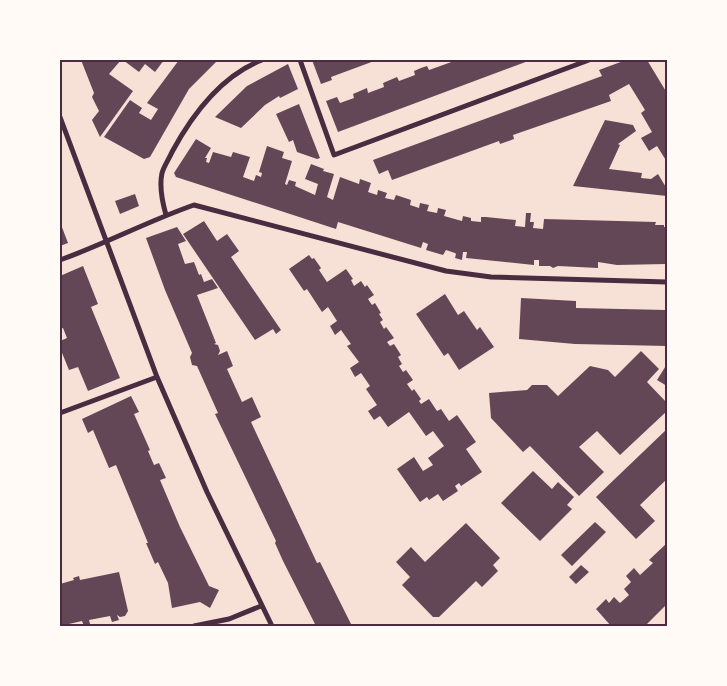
<svg xmlns="http://www.w3.org/2000/svg" width="727" height="686" font-family="Raleway,sans-serif">
<rect width="100%" height="100%" fill="#f7e1d7"/>
<path fill="#644757" d="M81,60H121L109,74L133,91L100,137L92,120L99,111L92,97L94,93Z
M123,60H164L155,72L145,64L139,72Z
M179,60H218L189,89L150,157L144,159L104,137L130,100L142,108L139,113L151,120L158,109L147,103Z
M312,60H377L331,77L332,80L321,84Z
M457,60H531L338,132L326,101L337,97L340,103L354,98L353,94L367,88L368,93L384,87L383,83L397,77L399,81L415,75L414,71L421,68L427,66L429,70Z
M626,60H647L667,93V162L657,146L649,151L641,138L652,132L641,113L645,110L629,84L609,95L611,101L513,135L514,139L500,144L499,141L392,180L388,170L379,174L373,160L602,76L599,70Z
M288,64L298,89L280,98L279,96L265,105L241,128L215,117L247,86Z
M299,104L320,158L317,159L297,152L293,140L289,142L276,114Z
M605,120L633,125L636,131L618,144L620,145L609,169L642,173L641,178L651,179L658,174L667,189V196L573,186Z
M196,139L211,148L205,158H207L206,162L209,163L213,152L231,157L233,152L250,157L243,177L254,181L256,175L261,177L262,173L259,172L267,146L284,152L282,158L292,161L285,184L287,185L289,180L296,182L295,186L315,195L318,184L305,179L311,164L324,169L323,171L334,174L327,197L333,200L340,177L359,184L360,179L371,183L368,192L377,195L378,190L387,193L385,198L394,200L396,195L411,200L410,205L419,208L420,203L429,205L427,211L437,213L438,208L446,210L444,216L462,221L463,216L471,218V221L481,222V217H486L516,220L515,226L525,227L526,213H531L530,222H534L533,228L543,229L544,219L656,222L655,225H664V227H667V264L617,265L598,262V268L558,266L553,268L550,266H539V260H534V265L466,258L467,252H463L462,260L455,258L456,254L455,253L446,250L443,255L426,250L428,244L423,242L421,248L338,222L336,229L176,177L174,173Z
M135,194L139,206L120,214L115,201Z
M204,221L217,241L227,234L239,251L231,257L281,330L276,334L273,329L255,340L183,234Z
M60,222L68,243L60,246Z
M177,227L186,241L178,244L185,264L194,262L199,275L201,274L204,282L212,279L218,288L197,295L216,343L214,344L218,345L220,351L218,355L227,351L233,366L227,369L242,402L252,397L261,417L251,422L317,563L320,562L352,626H316L283,561L275,543L276,541L215,414L218,413L197,366L192,365L190,357L192,353L165,290L146,238Z
M309,255L312,259L314,258L321,268L319,270L327,282L346,269L353,279L351,280L354,286L361,281L365,287L367,285L374,295L368,299L372,305L375,303L381,313L379,314L383,320L380,322L384,329L386,327L394,338L387,342L390,346L394,344L401,355L398,357L402,364L399,366L403,372L406,370L413,380L407,384L412,391L414,389L421,399L419,401L421,404L429,399L437,411L441,409L449,421L457,415L476,442L466,449L482,472L461,486L459,483L455,486L458,491L443,501L438,494L429,500L427,497L420,502L397,469L414,457L423,471L433,465L428,458L444,446L433,431L426,436L409,412L388,427L380,416L374,420L368,411L377,405L366,389L370,386L361,373L355,377L350,368L359,362L347,346L351,344L341,330L335,335L330,326L337,321L328,307L322,312L307,289L304,291L289,269Z
M83,266L98,304L91,307L120,378L88,391L78,367L69,370L60,348V341L67,338L63,328L60,329V276Z
M445,294L458,315L464,311L477,330L480,327L494,347L459,370L448,353L444,356L416,314Z
M521,298L576,301V308L667,310V346L575,344L519,339Z
M641,351L659,369L647,382L667,403V411L620,455L597,431L579,447L604,472L579,496L530,446L523,452L491,418L489,393L527,390L532,385H547L558,396L590,366L608,370L615,377Z
M667,364V386L657,380Z
M131,396L139,412L134,414L150,450L148,451L154,465L159,463L166,478L160,480L180,527L209,586L219,590L210,608L200,602L172,608L168,583L158,562L155,564L146,543H148L116,465L109,468L93,430L88,433L82,419Z
M667,429V479L640,505L655,521L636,539L596,497Z
M533,471L552,489L558,482L574,497L567,505L572,509L540,541L501,503Z
M595,522L606,532L572,566L561,555Z
M466,523L500,558L493,565L498,571L482,587L476,581L439,617H433L402,585L410,577L396,562L411,547L425,562Z
M667,543V604L645,626H611L596,609L606,599L609,603L614,597L620,603L629,595L624,589L631,582L626,576L634,568L640,575L653,563L649,560Z
M581,565L589,572L576,584L569,577Z
M119,572L128,611L125,616L120,617L117,615L119,620L112,622L110,616L89,620L90,624L84,626L82,621L60,626V584L74,580L73,578L79,576L80,580Z"/>
<g fill="none" stroke-linecap="round" stroke-linejoin="round">
<path stroke="#4a2c40" stroke-width="5" d="M300,60L334,155L589,60
M60,117L157,377L207,492L272,626
M166,215C162,201 159,187 162,173C164,166 169,159 172,152C192,115 221,76 262,60
M60,260C105,244 148,221 194,205L446,271L491,277L667,282
M60,413L157,377
M194,626L229,619L261,606"/>
</g>
<rect width="727" height="686" fill="none" stroke="#fffaf5" stroke-width="122"/>
<rect x="61" y="61" width="605" height="564" fill="none" stroke="#4a2c40" stroke-width="2"/>
</svg>
